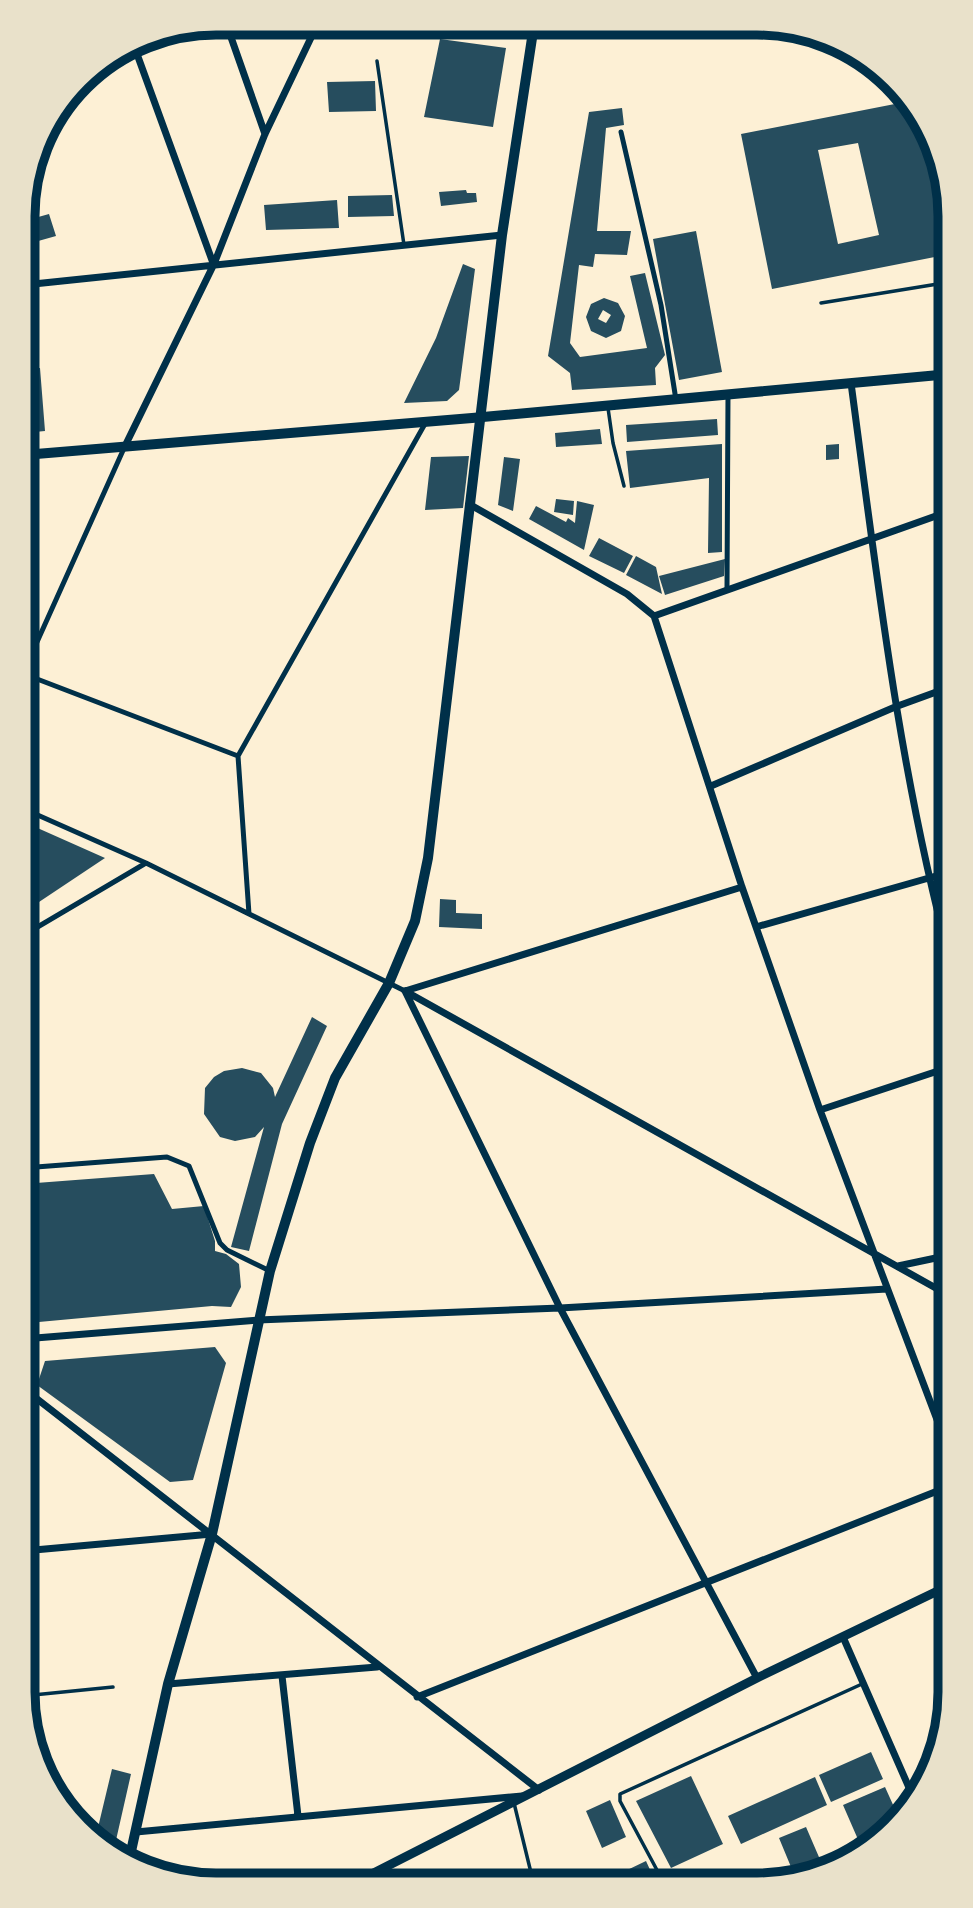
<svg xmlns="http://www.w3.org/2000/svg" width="973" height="1908" font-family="Manrope,sans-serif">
<rect width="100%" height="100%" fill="#fdf0d5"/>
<path fill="#264d5e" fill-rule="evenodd" d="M440,39L506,48L493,127L424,117Z
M375,81L376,111L329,112L327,82Z
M905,102L940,154L950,216V254L772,289L741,134ZM858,143L879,235L838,244L818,150Z
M622,108L624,125L606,128L597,231H631L627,255L595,254L593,267L579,265L570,343L580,357L647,348L630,276L645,273L665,355L655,368L656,385L572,390L570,373L548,356L589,112Z
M466,190L467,193H476L477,202L441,206L439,192Z
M392,195L394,216L348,217V196Z
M337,200L339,228L266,230L264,205Z
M49,214L56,236L24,245V221Z
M696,231L722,372L679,380L653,239Z
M463,264L475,269L459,390L447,401L404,403L436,338Z
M604,298L618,303L625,316L621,331L606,338L591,331L586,317L591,304ZM603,310L611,315L606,323L598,319Z
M40,368L45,431L24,433V370Z
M717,419L718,435L627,442L626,425Z
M600,429L602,444L556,447L555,433Z
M722,444V552L708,553L709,478L630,488L626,451Z
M839,444V459L826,460V445Z
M469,456L463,508L425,510L431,457Z
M504,457L520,459L513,511L498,505Z
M556,499L574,501L573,515L554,512Z
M577,501L594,505L584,550L529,519L536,506L566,522L568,518L575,523Z
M599,538L633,556L624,573L589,556Z
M636,556L656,567L662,594L626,575Z
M725,559L724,576L665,595L659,576Z
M24,822L105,858L24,912Z
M440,899L456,900V913L482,914V929L439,927Z
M312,1017L327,1026L282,1124L249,1251L231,1247L264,1127L255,1137L235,1141L220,1137L204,1114L205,1088L214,1077L224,1071L242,1068L261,1073L273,1088L275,1097Z
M23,1090L35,1103L37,1153H23Z
M154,1174L172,1209L204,1206L215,1241V1251L226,1254L239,1264L241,1287L231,1307L212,1306L28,1323V1331H23V1184Z
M215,1347L226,1363L193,1480L170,1482L37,1385L45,1361Z
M871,1752L883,1779L831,1802L819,1775Z
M112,1769L131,1774L114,1849L95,1840Z
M691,1776L723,1844L671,1868L636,1801Z
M815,1777L827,1805L741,1844L728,1816Z
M885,1787L899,1818L860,1844L843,1805Z
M610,1800L626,1837L602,1848L586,1811Z
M806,1827L825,1871L819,1875L796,1879L779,1838Z
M646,1861L657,1885H627L621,1873Z
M785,1868L790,1880L749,1885Z"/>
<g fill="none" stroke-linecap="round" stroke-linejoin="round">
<path stroke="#003049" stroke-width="3.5" d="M377,61L404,245
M821,303L950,282
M608,408L613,443L624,486
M23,1696L113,1687
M514,1803L534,1885
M665,1885L620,1801V1794L862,1684"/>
<path stroke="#003049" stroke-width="5" d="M621,132L661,305L676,400
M727,589L728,395
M24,671L125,446
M24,674L238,756
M24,809L146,863L405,991
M249,914L238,756L426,422
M24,935L146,863
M23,1168L167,1157L189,1166L220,1243L227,1250L270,1271"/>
<path stroke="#003049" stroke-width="7" d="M226,23L265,134
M133,43L213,263
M24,285L502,235
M851,383C877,577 899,771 950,960
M125,446L214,264L265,134L318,23
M469,504L627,594L654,616L742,887L820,1110L950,1454
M654,616L950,511
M711,786L895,707L950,687
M756,927L950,872
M405,991L560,1308L757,1678
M405,991L950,1296
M405,991L742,887
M820,1110L950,1067
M898,1266L950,1255
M23,1339L258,1320L560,1308L887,1289
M23,1388L539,1790
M23,1551L212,1534
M843,1637L914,1799
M282,1676L298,1816
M168,1684L377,1667
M417,1697L950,1486
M136,1832L522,1796"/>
<path stroke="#003049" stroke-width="9" d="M352,1884L757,1678L950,1585"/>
<path stroke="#003049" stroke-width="10" d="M24,455L472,418L950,374"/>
<path stroke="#003049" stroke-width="10" d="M130,1856L168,1684L212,1534L270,1271L310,1143L335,1078L389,983L415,921L428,858L502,235L534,25"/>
</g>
<path d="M0 0H973V1908H0ZM216 35H757A181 181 0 0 1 938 216V1692A181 181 0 0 1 757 1873H216A181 181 0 0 1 35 1692V216A181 181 0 0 1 216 35Z" fill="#e9e1ca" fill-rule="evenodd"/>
<path fill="none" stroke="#003049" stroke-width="9" d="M216 35H757A181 181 0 0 1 938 216V1692A181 181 0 0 1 757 1873H216A181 181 0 0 1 35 1692V216A181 181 0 0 1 216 35Z"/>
</svg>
